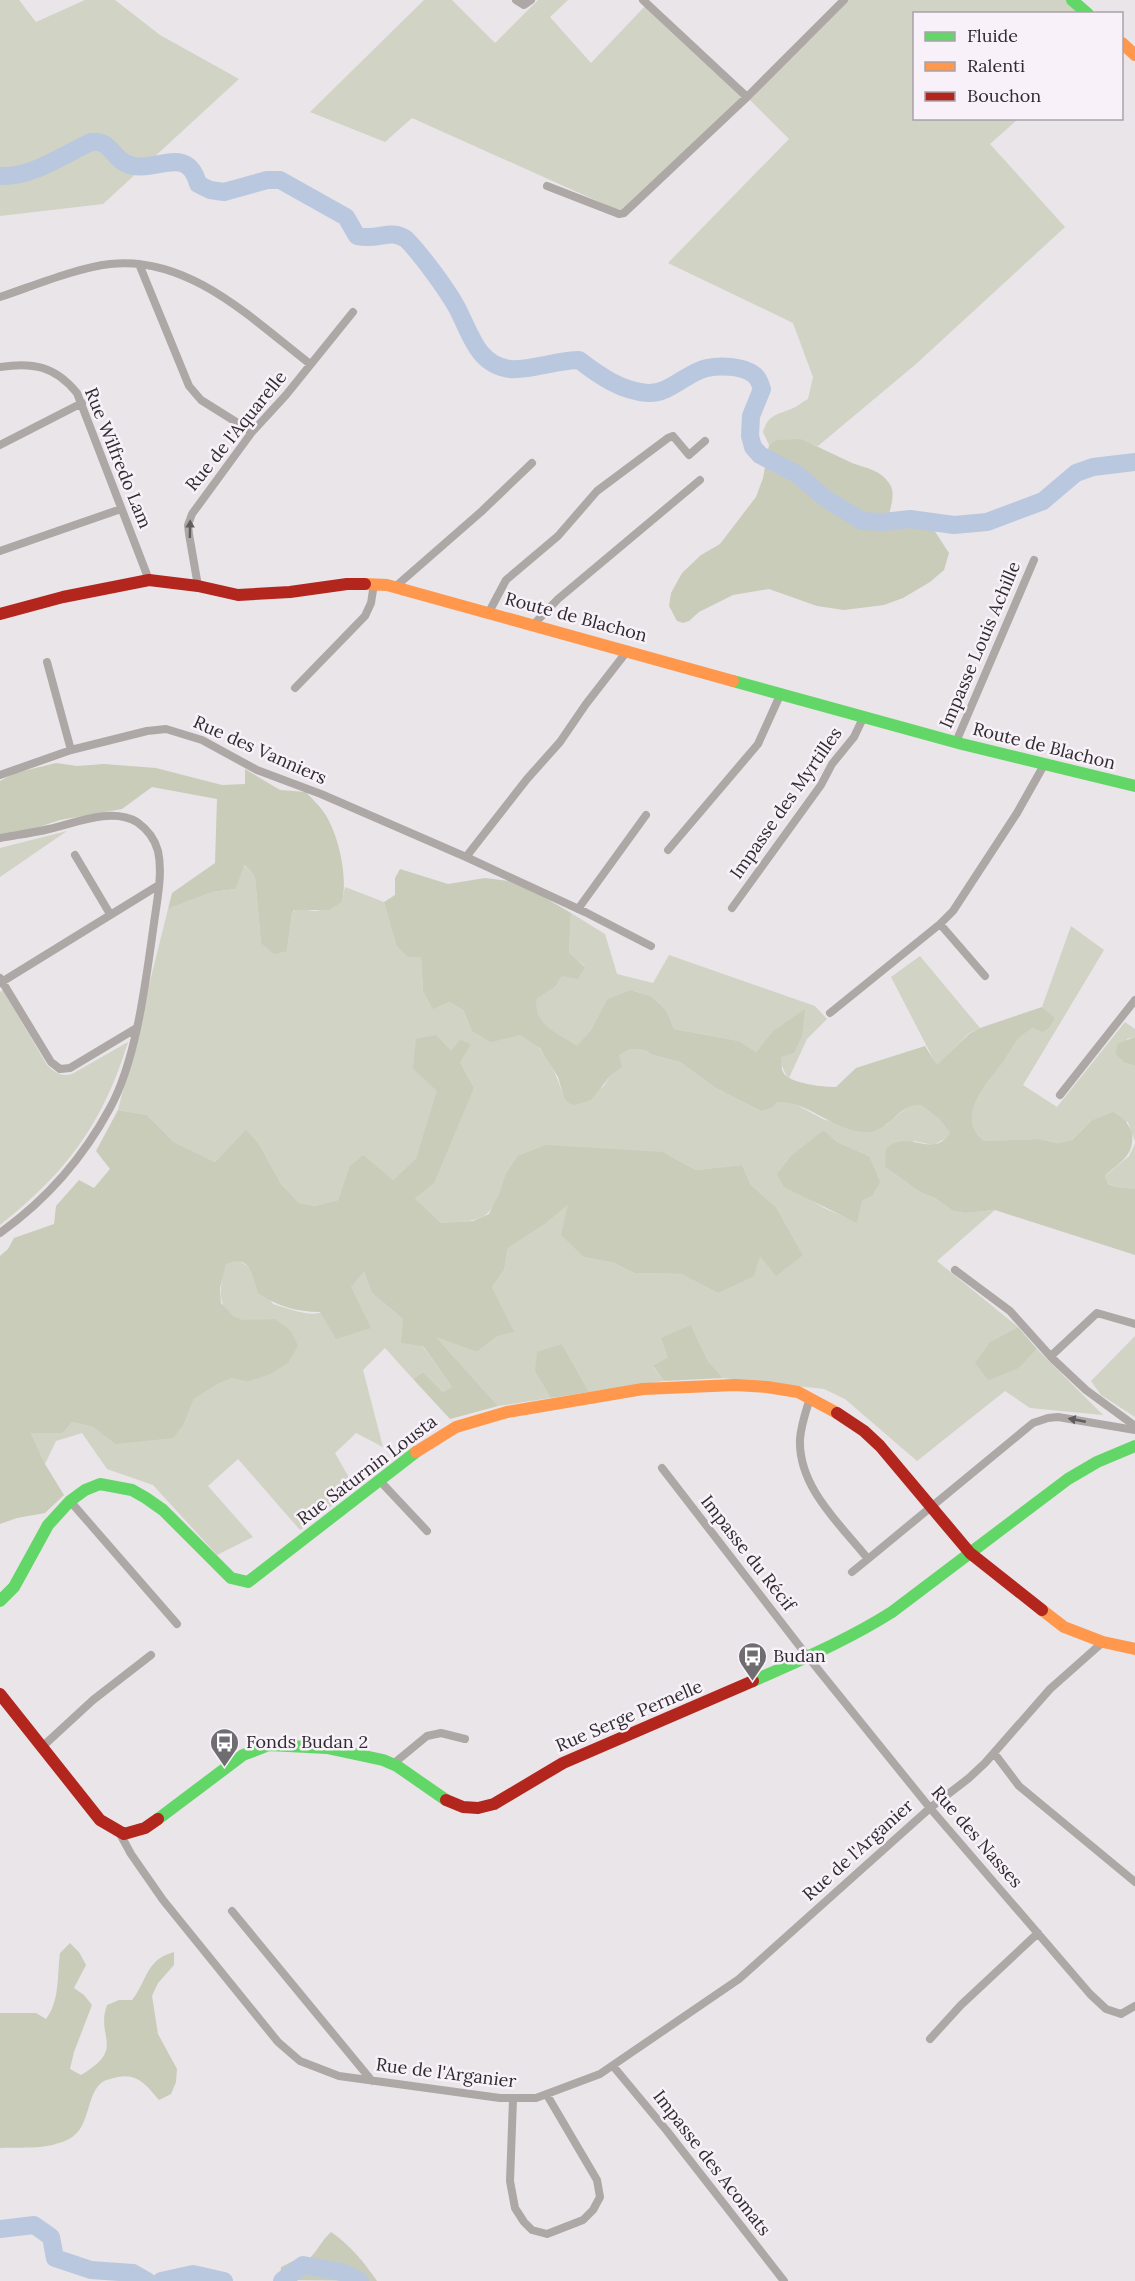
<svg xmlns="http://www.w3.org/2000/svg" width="1135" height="2281" font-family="Lora,serif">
<rect width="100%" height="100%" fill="#e9e5e9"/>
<path fill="#d1d3c4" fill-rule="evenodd" d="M0,0H19L36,22L85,0H115L160,35L239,79L103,204L0,216Z
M424,0H452L495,43L538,0H568L550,17L591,63L647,4L747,97L844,0H1072L1088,13L914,14V118L1018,119L990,144L1065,227L916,364L818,446C802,440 785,436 769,445L763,432C768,415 776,415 791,409C797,407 802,402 808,399L813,377L793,323L668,263L789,139L747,97L624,209H615L412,118L385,142L310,112Z
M67,831L0,877V848Z
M243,865L249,869L255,877L261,943L287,951L292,913C298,905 305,911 314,911C323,911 334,905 342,902L345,887L384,902L396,945L421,956L423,991L449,1002L463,1010L472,1031C486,1032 505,1031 519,1035C545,1042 557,1076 564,1098L603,1087L611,1075L621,1067L618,1055L630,1049L645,1050L653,1055L680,1062L714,1087L761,1111L772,1108L778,1102L789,1101L823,1119L855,1129L886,1125L910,1105H921L939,1119L950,1133L947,1138L933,1145L914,1141L885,1167L920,1192L935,1198L953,1211L965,1213L995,1210L937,1261L1018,1327L990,1342L1019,1368L1037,1349L1103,1415L1030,1408L1005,1391L917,1461L845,1399L824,1389L723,1378L708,1361L691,1325L668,1357L653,1367L664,1381L589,1392L562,1344L535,1372L551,1398L498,1406L435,1336L477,1352L496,1337L513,1332L492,1287L504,1270L508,1248L545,1224L569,1204L584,1257L614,1263L634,1273L681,1274L718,1293L760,1256L803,1255L776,1207L751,1185L742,1165L696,1170L663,1152L505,1175C493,1220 485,1221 441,1223L415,1198L474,1088L460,1062L451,1052L413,1069L438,1091L416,1158L393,1180L349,1167L338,1200L315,1206L299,1203L281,1184L259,1144L246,1131L215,1162L174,1142L147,1115L118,1110L168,909L212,892L236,889ZM824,1130L837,1142L869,1156L857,1222L824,1208L806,1197Z
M571,913L605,934L617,974L653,983L669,955L815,1006L827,1019L807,1039L789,1078C781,1071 777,1044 772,1032L756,1052L739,1041L674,1029L666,1010L651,996L630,990L607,999L591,1030L577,1047C558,1034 533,1025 537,999L555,987L562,976L585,966L569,954Z
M1071,926L1104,950L1023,1085L1057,1107L1125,1022L1135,1029V1037L1127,1039L1125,1063L1135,1066V1141L1128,1122L1091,1121L1072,1140L1057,1143L1039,1139L984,1141C953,1116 988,1082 1004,1060C1010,1053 1013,1042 1019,1036C1026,1027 1040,1027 1050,1027L1054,1018L1042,1007Z
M920,956L980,1028L968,1034L937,1066L891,977Z
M3,990L47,1065C54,1072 61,1077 72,1074L128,1042C103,1123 67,1172 0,1225V992Z
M1135,1144V1189L1116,1187L1107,1183L1105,1176L1129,1156Z
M235,1260C253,1263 264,1290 273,1304C287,1308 305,1316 319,1313C330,1310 356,1282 364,1272L372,1293L403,1319L452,1387L443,1392L423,1372L413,1379L385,1348L363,1370L383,1447L356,1433L335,1453L355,1488L300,1530L238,1459L208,1486L253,1537L217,1555L153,1485L107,1469L82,1433L56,1441L45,1464L31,1433H63L72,1422L93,1427L115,1444L184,1424L194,1399L218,1384L232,1378L247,1382L275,1319C265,1320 251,1323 241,1320C214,1313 220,1283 226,1263Z
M1135,1336V1417L1101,1395L1091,1381Z"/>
<path fill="#c9ccb9" d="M800,439C818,446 834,455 852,463C866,468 880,470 889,483C896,492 891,505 889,515L897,525H911L934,530L949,553L944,570L930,582L903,598L884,605L844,610L817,606L769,589L733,595L699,612L689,621L683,623L677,621L669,606L671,593L682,573L701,555L720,544L756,497L763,478L769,445L777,440Z
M56,763L77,766L104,764L156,768L222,785L245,784V769L280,790L306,792C312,799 320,806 325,814C339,836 348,877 342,902L329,910H294L292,913L287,951L274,954L261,943L255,877L249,869L244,865L236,889L212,892L168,909L172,893L215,863L217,799L152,787L122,809L60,820L24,832L0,835V781L15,773Z
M400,869L448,884L485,878L509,881L530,889L571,913L569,953L585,967L578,979L562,976L555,987L537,999C533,1025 559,1034 577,1046L591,1030L607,999L630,990L651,996L666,1010L674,1029L739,1041L756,1052L772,1032L805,1009L802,1036L794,1053L781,1057C782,1061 781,1069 783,1072C789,1084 824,1087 836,1087L856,1068L925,1046L937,1065L969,1034L980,1028L1042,1007L1055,1018L1050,1027L1043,1032L1033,1028C1014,1038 1015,1045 1003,1062C987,1083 954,1117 984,1141L1039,1139L1057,1143L1072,1140L1091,1121L1113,1112C1123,1117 1127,1122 1132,1132C1135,1157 1119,1162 1105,1176L1108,1184L1116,1187L1135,1189V1255L995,1210L965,1213L953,1211L935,1198L920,1192L885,1167L886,1149C908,1128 933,1160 950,1133L939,1119L921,1105C917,1105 914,1105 911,1106C899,1109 886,1132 867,1132C834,1132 809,1101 778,1102L772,1108L761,1111L714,1087L680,1062L653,1055L645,1050L630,1049L619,1055L622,1067L611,1075L591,1100L574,1105L569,1103L564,1098L558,1077L540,1048L520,1035L491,1042L472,1031L463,1010L449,1002L433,1009L423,991L421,957H408L396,945L384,902L395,895V878Z
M436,1035L451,1051L460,1040L471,1044L460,1062L474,1088L434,1183L415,1198L441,1223L473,1221L489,1214L499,1194L505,1175L518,1156L546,1145L663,1152L696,1170L742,1165L751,1185L776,1207L803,1255L776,1276L760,1256L754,1276L718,1293L681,1274L634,1273L614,1263L584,1257L561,1235L568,1205L545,1224L508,1248L504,1270L492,1287L514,1332L496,1337L477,1352L436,1337L498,1406L450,1419L413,1379L423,1372L443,1392L452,1387L423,1346L401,1343L403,1319L372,1293L364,1272L351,1287L371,1328L336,1339L320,1312C297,1312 277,1306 258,1293C252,1274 250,1254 226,1264L220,1288L221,1303L233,1316L242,1320L275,1319L291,1331L298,1346L288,1363L270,1374L247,1382L232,1378L218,1384L194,1399L184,1424L173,1438L115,1444L93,1427L72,1422L63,1433H31L45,1464L64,1495L45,1513L17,1518L0,1524V1256L8,1249L14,1238L54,1224L56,1206L79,1180L94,1188L110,1169L96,1151L118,1110L147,1115L174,1142L215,1162L246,1130L259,1144L281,1184L299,1203L315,1206L338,1200L349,1167L363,1155L393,1180L416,1158L437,1091L413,1069L416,1039Z
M1135,1037V1066L1125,1063L1116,1054L1117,1044Z
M824,1130L837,1142L869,1156L880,1182L872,1196L862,1200L857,1223L784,1187L777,1174L792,1155Z
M691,1325L708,1361L723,1378L664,1381L653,1366L668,1357L661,1338Z
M1018,1327L1037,1349L1019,1368L988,1380L975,1363L990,1342Z
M562,1344L589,1392L551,1398L535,1372L537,1352Z
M70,1943L79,1952L86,1965L74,1988L84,1995L92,2005L74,2052L70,2069L81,2075C127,2048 95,2038 107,2005L119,2000H132C148,1980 145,1960 174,1952V1965L158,1983L152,1996L158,2034L177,2069L176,2082L171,2094L159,2100C147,2086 138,2073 118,2077C114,2078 108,2079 104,2081C85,2092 92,2127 69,2139C47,2150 24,2147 0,2148V2013H36L46,2019C60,2001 57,1976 60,1953Z
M331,2232C350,2245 364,2262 377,2281L280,2280L281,2267L293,2261H307C317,2252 321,2241 331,2232Z"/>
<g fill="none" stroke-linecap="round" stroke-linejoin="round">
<path stroke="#bac8df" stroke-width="18" d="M0,176C31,178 63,155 91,142C109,139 112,156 125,163C152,177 187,141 198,184L210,190L224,192L267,180H280L346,217L357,236C380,241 389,228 406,239C420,253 446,288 456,306C470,331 476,365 510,369C529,371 557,360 579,360C600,376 621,391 648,393C670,394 687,372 707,368C720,365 742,366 753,374C758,377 760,383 762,389L751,416L750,436L753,447L760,455L797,474L826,499L862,521L883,522L910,519L954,525L987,522L1043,501L1076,473L1093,467L1135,462
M0,2229L34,2225L51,2237L55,2258L91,2270L133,2273L147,2281
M161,2281L193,2274L224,2281
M282,2281L303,2265L341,2272L360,2281"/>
<path stroke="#ada7a6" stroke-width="8" d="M516,0L524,5L531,0
M643,0L747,97L844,0
M547,186L619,214L624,213L747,97
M139,264L189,386L201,400L252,432
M0,297C33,286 76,268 110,264C189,255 253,320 310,364
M0,367C33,362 55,366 77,393L149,580
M0,445L82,403
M0,551L121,509
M198,586L189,534L188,525L192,514L252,432L286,395L353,312
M395,587L482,511L532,463
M489,612L506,580L558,536L597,491L668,438L673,436L689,455L705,441
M534,624L558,599L700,480
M47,662L71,750
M295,688L365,616L371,603L374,584
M956,742L1034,560
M0,775L71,750L147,731L166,729L202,740L257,770L321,794L466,857L527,779L560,742L586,704L628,650
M0,838C16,835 33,833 49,829C75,823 112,807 137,822C147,829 155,840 158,851C163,874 157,900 154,923C146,979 137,1059 110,1108C83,1158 46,1200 0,1233
M668,850L758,744L781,693
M75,855L110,914
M466,857L585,912L651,946
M732,908L821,785L832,764L854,737L864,716
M578,909L646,815
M940,924L985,976
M0,978L51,1062L60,1069L70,1068L135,1029
M0,983L159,885
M830,1013L940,924L953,911L1017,813L1044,765
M1060,1095L1135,1000
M955,1270L1010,1311L1053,1359L1086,1390L1135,1426
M1051,1356L1097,1313L1135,1324
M810,1398C806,1411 801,1425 800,1439C798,1487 840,1524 868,1559L1033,1423L1048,1418L1058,1417L1135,1430
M662,1468L808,1657L930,1808L1090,1994L1106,2009L1121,2014L1135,2006
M380,1481L427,1531
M70,1501L177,1624
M852,1572L868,1559
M42,1747L93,1700L151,1655
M994,1753L1019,1786L1135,1882
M393,1764L427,1736L441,1733L465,1739
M119,1832L131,1854L163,1900L278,2042L300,2061L339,2076L500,2098H536L600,2074L739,1979L930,1808L969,1778L985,1763L1050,1689L1103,1642
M232,1911L372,2081
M930,2039L961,2005L1038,1933
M613,2066L667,2131L784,2281
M513,2099L510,2181L515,2208L524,2222L532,2230L547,2234L583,2220L593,2210L600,2197L597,2180L547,2095"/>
<path stroke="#63d668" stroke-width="12" d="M1072,0L1088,14
M733,681L962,744L1135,786
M0,1601L14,1587L48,1525L70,1501L85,1490L100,1484L132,1490L146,1498L163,1510L231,1578L248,1582L416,1452
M753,1681C800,1660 848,1640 892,1612L1068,1479L1097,1462L1135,1446
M158,1819L243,1755L269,1745L327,1748L383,1760L397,1766L446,1800"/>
<path stroke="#ff974d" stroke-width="12" d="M1122,43L1135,55
M365,584L387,585L733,681
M416,1452L456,1427L507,1412L643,1389L735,1385L767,1387L798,1392L837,1413
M1042,1610L1064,1627L1103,1642L1135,1649"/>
<path stroke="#b3261e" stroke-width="12" d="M0,614L63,597L149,580L198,586L238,595L290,592L347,584H365
M837,1413L864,1431L880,1446L970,1553L1042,1610
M0,1694L100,1820L124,1834L145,1828L158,1819
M446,1800L463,1807L478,1808L494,1804L563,1763L753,1681"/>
</g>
<defs><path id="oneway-solid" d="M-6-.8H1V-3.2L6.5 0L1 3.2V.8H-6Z" transform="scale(1.5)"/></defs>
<g fill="#615d5f">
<use href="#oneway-solid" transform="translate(190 529) rotate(-89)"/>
<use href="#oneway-solid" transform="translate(1077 1420) rotate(-169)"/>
</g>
<defs>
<symbol id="bus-pin" viewBox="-11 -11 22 30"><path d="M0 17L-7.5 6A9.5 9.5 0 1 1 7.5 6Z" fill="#706d70" stroke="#f9f1f9"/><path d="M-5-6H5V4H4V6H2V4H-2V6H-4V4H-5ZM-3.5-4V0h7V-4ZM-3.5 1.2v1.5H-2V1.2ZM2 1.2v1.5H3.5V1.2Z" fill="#fff"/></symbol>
</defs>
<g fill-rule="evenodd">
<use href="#bus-pin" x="736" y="1640" width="33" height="45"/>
<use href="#bus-pin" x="208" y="1726" width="33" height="45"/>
</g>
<g text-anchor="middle" stroke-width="5" stroke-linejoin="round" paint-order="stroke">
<g font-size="18" fill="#2f2c2f" stroke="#f9f1f9">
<text transform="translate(236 431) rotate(-51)" y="6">Rue de l'Aquarelle</text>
<text transform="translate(118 458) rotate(68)" y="6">Rue Wilfredo Lam</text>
<text transform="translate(576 617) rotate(15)" y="6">Route de Blachon</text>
<text transform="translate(980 645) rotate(-67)" y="6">Impasse Louis Achille</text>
<text transform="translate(1044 746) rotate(14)" y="6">Route de Blachon</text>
<text transform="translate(260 750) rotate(24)" y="6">Rue des Vanniers</text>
<text transform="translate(786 803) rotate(-55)" y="6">Impasse des Myrtilles</text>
<text transform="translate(367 1470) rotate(-37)" y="6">Rue Saturnin Lousta</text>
<text transform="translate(748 1553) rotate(52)" y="6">Impasse du Récif</text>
<text transform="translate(629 1716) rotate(-23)" y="6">Rue Serge Pernelle</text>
<text transform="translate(977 1837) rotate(49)" y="6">Rue des Nasses</text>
<text transform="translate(858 1850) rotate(-42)" y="6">Rue de l'Arganier</text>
<text transform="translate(446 2073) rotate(7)" y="6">Rue de l'Arganier</text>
<text transform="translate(712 2163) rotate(52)" y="6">Impasse des Acomats</text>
</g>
<g font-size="18" fill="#2f2c2f" stroke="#f9f1f9" text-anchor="start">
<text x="773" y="1662">Budan</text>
<text x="246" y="1748">Fonds Budan 2</text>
</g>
</g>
<rect x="913" y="12" width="210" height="108" fill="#f9f1f9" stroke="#a8a2a8" stroke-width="1.5"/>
<rect x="925" y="32" width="30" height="9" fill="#63d668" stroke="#a8a2a8" stroke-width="1.5"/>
<text x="967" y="42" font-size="18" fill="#2f2c2f">Fluide</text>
<rect x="925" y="62" width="30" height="9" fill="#ff974d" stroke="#a8a2a8" stroke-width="1.5"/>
<text x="967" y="72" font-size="18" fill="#2f2c2f">Ralenti</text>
<rect x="925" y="92" width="30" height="9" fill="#b3261e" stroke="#a8a2a8" stroke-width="1.5"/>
<text x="967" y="102" font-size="18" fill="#2f2c2f">Bouchon</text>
</svg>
